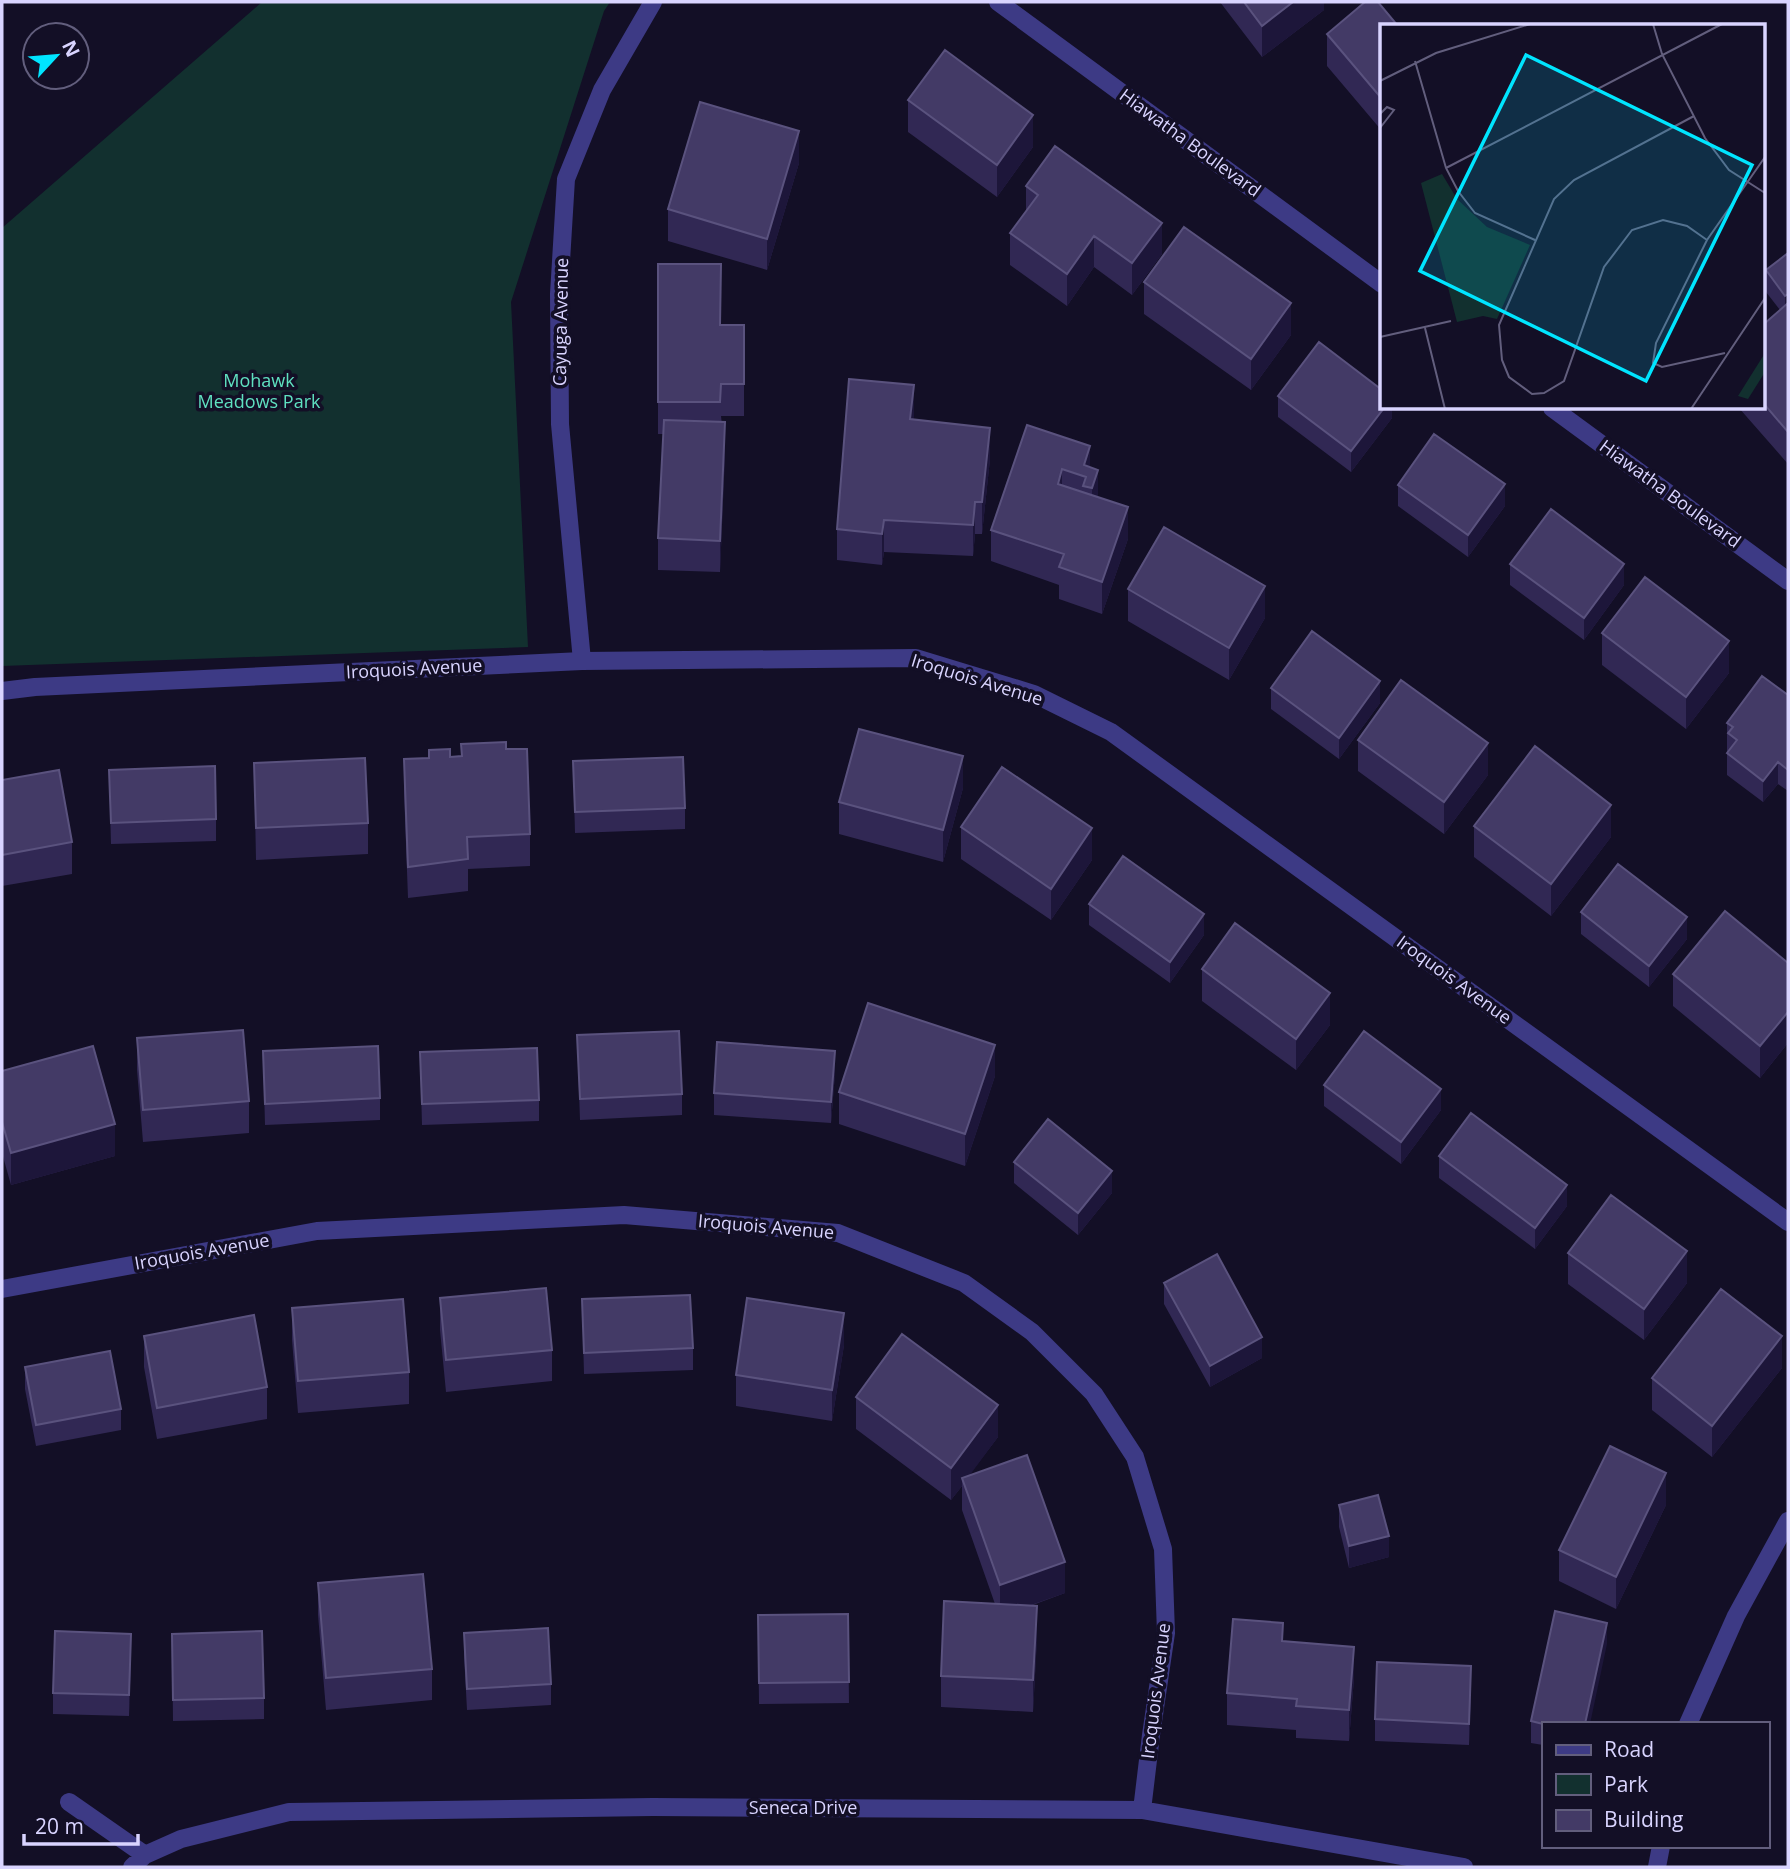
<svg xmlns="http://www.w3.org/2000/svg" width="1790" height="1869" font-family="'Open Sans',sans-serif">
<rect width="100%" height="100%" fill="#130f26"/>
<path fill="#12302f" d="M262,2H610L604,11L511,302L528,647L2,666V228Z"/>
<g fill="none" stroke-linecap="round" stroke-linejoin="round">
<path stroke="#3d3a85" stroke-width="18" d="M998,2L1382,284
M1552,408L1788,581
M582,661L560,424L559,294L566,179L602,90L653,2
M2,691L35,687L582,661L916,658L1034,694L1111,732L1788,1222
M2,1289L317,1231L624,1215L838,1233L964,1283L1032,1332L1094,1394L1135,1457L1163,1549L1166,1633L1151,1735L1142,1810
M1688,1724L1736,1616L1788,1521
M69,1802L145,1855
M132,1867L145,1855L181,1839L289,1812L653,1807L1142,1810L1464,1867
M1657,1867L1661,1846"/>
</g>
<path fill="#312854" d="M1220,2H1324V10L1262,57Z
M1382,26V131L1327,66V34Z
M908,100L1033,147L997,197L908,132Z
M799,163L767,270L668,241V209Z
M1026,186L1162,254L1132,295L1094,267L1067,306L1010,265V233L1026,212Z
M1788,253V464L1739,408H1764V324L1780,310L1766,292V270Z
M658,264L721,325H744V416H721L725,454L720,572L658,570V538L663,434H658Z
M1144,282L1291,335L1251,390L1144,314Z
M1278,396L1392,408V418L1351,472L1278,417Z
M914,420L990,459L982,534H975L973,556L884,552L882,565L837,560V529Z
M1027,425L1090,467L1098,497L1128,539L1102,614L1059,599V585L991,561V530Z
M1398,485L1505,506L1468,557L1398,506Z
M1510,564L1624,585L1584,640L1510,585Z
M1128,589L1265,618L1229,680L1128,621Z
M1602,633L1729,673L1686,729L1602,665Z
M1271,688L1380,703L1339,759L1271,709Z
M1788,695V791L1778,784L1763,802L1727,775V723Z
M1358,740L1488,775L1444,834L1358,771Z
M506,749L530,834V866L468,869V891L408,898L404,791V759L461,756Z
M573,761L685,808V829L575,833Z
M254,763L368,823V854L256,860Z
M109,770L216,819V841L111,844Z
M2,780L72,842V874L2,886Z
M963,788L943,862L839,834V802Z
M1474,826L1611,837L1551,916L1474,857Z
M961,827L1092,860L1051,920L961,859Z
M1089,904L1204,935L1170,983L1089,925Z
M1581,912L1687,939L1649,987L1581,934Z
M1788,963V1043L1760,1078L1673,1006V974Z
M1202,969L1330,1025L1296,1070L1202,1001Z
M577,1035L682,1094V1115L580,1120Z
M137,1038L249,1101V1133L143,1142L137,1070Z
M263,1051L380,1098V1120L265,1125Z
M420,1052L539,1100V1121L422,1125Z
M2,1071L115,1156L11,1185L2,1153Z
M835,1073L831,1123L714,1115V1093Z
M995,1076L965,1166L839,1124V1092Z
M1324,1085L1441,1110L1401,1164L1324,1106Z
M1439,1156L1567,1206L1535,1249L1439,1178Z
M1014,1162L1112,1193L1078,1235L1014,1183Z
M1568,1253L1687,1283L1644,1340L1568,1284Z
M1164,1283L1262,1358L1210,1387L1164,1304Z
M440,1298L552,1350V1381L446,1392L440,1330Z
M582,1299L693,1348V1370L584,1374Z
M292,1308L409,1372V1404L298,1413L292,1340Z
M144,1336L267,1387V1419L157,1439L144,1367Z
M844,1345L832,1421L736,1406V1375Z
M25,1367L121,1409V1430L36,1446L25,1389Z
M1782,1368L1712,1457L1652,1410V1378Z
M856,1397L998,1437L969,1475L1065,1593L1030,1606L1037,1638L1033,1712L941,1707V1676L995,1604L962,1510V1486L951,1500L856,1429Z
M1339,1505L1389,1557L1349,1568L1339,1527Z
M1666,1505L1616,1609L1559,1581V1550Z
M318,1583L432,1669V1700L326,1710L318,1615Z
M848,1614L849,1703L759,1704L758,1615Z
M464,1633L551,1684V1705L467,1710L464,1655Z
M172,1634L264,1698V1719L173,1721Z
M1283,1641L1354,1678L1349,1741L1296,1738V1730L1227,1725V1693Z
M1607,1644L1543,1724V1745L1531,1743V1721Z
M131,1655L129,1716L53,1714V1693Z
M1471,1687L1469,1745L1375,1741V1719Z"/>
<path fill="#1d163a" d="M1293,2H1324V10L1262,57V26Z
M1033,115V147L997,197V165Z
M799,131V163L767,270V239Z
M1162,223V254L1132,295V263Z
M1094,236V267L1067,306V274Z
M1788,294V315L1785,317V296Z
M1291,303V335L1251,390V359Z
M914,385V417L910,451V419Z
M1384,408H1392V418L1351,472V451Z
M725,422V454L720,572V541Z
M990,428V459L982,534V502Z
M1090,446V478L1086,477L1084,465Z
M1062,469V500L1058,484Z
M1098,470V502L1092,520V488Z
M1505,484V506L1468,557V535Z
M975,502V534L973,556V525Z
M1128,507V539L1102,614V582Z
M884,520V552L882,565V534Z
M1624,564V585L1584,640V618Z
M1265,586V618L1229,680V648Z
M1729,641V673L1686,729V697Z
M1380,681V703L1339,759V738Z
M1488,743V775L1444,834V802Z
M963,756V788L943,862V830Z
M1778,762V784L1763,802V781Z
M1611,805V837L1551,916V884Z
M1092,828V860L1051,920V889Z
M1204,914V935L1170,983V962Z
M1687,917V939L1649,987V966Z
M1330,993V1025L1296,1070V1039Z
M1788,1012V1043L1760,1078V1046Z
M995,1045V1076L965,1166V1134Z
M835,1051V1073L831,1123V1102Z
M1441,1089V1110L1401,1164V1142Z
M115,1124V1156L11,1185V1153Z
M1112,1171V1193L1078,1235V1213Z
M1567,1185V1206L1535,1249V1228Z
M1687,1251V1283L1644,1340V1309Z
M844,1313V1345L832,1421V1390Z
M1782,1336V1368L1712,1457V1426Z
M1262,1337V1358L1210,1387V1366Z
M998,1405V1437L964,1483L962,1478V1486L951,1500V1468Z
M1666,1473V1505L1616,1609V1577Z
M1389,1536V1557L1349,1568V1546Z
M1065,1562V1593L1000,1616V1585Z
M1037,1606V1638L1033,1712V1680Z
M1607,1623V1644L1590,1724H1585Z
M131,1634V1655L129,1716V1695Z
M1354,1647V1678L1349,1741V1710Z
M1471,1666V1687L1469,1745V1724Z"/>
<path fill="#433a66" stroke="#5a527e" stroke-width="2" d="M1244,2H1293L1262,26Z
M1365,2H1378L1398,26H1382V99L1327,34Z
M945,50L1033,115L997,165L908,100Z
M700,102L799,131L767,239L668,209Z
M1055,146L1162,223L1132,263L1094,236L1067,274L1010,233L1038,195L1026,186Z
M1184,227L1291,303L1251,359L1144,282Z
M1788,253V294L1785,296L1766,270Z
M658,264H721L720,325H744V384H721L720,402H658Z
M1788,303V432L1764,404V324Z
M1319,342L1382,390V408H1384L1351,451L1278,396Z
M849,379L914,385L910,419L990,428L982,502H975L973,525L884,520L882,534L837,529Z
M664,420L725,422L720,541L658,538Z
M1027,425L1090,446L1084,465L1098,470L1092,488L1083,486L1086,477L1062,469L1058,484L1128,507L1102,582L1059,567L1064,554L991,530Z
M1434,434L1505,484L1468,535L1398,485Z
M1551,509L1624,564L1584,618L1510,564Z
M1164,527L1265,586L1229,648L1128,589Z
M1645,577L1729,641L1686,697L1602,633Z
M1312,631L1380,681L1339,738L1271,688Z
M1762,676L1788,695V770L1778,762L1763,781L1727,753L1737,740L1728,733L1733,727L1727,723Z
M1401,680L1488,743L1444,802L1358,740Z
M859,729L963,756L943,830L839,802Z
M506,742V749H527L530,834L467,837L468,859L408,867L404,759L429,758V750L450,749V757L462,756L461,744Z
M1535,746L1611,805L1551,884L1474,826Z
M683,757L685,808L575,812L573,761Z
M365,758L368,823L256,828L254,763Z
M215,766L216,819L111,823L109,770Z
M1002,767L1092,828L1051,889L961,827Z
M59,770L72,842L2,855V780Z
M1123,856L1204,914L1170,962L1089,904Z
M1618,864L1687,917L1649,966L1581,912Z
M1725,911L1788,963V1012L1760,1046L1673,974Z
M1235,923L1330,993L1296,1039L1202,969Z
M868,1003L995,1045L965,1134L839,1092Z
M243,1030L249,1101L143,1110L137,1038Z
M679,1031L682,1094L580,1099L577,1035Z
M1364,1031L1441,1089L1401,1142L1324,1085Z
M717,1042L835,1051L831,1102L714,1093Z
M93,1046L115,1124L11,1153L2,1122V1071Z
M378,1046L380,1098L265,1104L263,1051Z
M537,1048L539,1100L422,1104L420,1052Z
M1471,1113L1567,1185L1535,1228L1439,1156Z
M1048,1119L1112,1171L1078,1213L1014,1162Z
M1611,1195L1687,1251L1644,1309L1568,1253Z
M1217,1254L1262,1337L1210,1366L1164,1283Z
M546,1288L552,1350L446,1360L440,1298Z
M1721,1289L1782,1336L1712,1426L1652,1378Z
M690,1295L693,1348L584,1353L582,1299Z
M747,1298L844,1313L832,1390L736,1375Z
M403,1299L409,1372L298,1381L292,1308Z
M254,1315L267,1387L157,1408L144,1336Z
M902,1334L998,1405L951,1468L856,1397Z
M110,1351L121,1409L36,1425L25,1367Z
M1610,1446L1666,1473L1616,1577L1559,1550Z
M1027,1455L1065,1562L1000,1585L962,1478Z
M1378,1495L1389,1536L1349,1546L1339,1505Z
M423,1574L432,1669L326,1678L318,1583Z
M944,1601L1037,1606L1033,1680L941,1676Z
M1555,1611L1607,1623L1585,1724H1543L1531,1721Z
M848,1614L849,1682L759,1683L758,1615Z
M1233,1619L1283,1623L1282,1641L1354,1647L1349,1710L1296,1706L1297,1699L1227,1693Z
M548,1628L551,1684L467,1689L464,1633Z
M55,1631L131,1634L129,1695L53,1693Z
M262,1631L264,1698L173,1700L172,1634Z
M1377,1662L1471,1666L1469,1724L1375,1719Z"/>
<g text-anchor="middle" stroke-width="7" stroke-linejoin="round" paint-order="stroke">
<g font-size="18" fill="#d9d4ff" stroke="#130f26">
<text transform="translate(1190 143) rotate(36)" y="6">Hiawatha Boulevard</text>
<text transform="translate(561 322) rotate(-89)" y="6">Cayuga Avenue</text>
<text transform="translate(1670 494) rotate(36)" y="6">Hiawatha Boulevard</text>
<text transform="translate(414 669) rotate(-3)" y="6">Iroquois Avenue</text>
<text transform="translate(977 680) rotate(17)" y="6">Iroquois Avenue</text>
<text transform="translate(1454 980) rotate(36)" y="6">Iroquois Avenue</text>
<text transform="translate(766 1227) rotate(5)" y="6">Iroquois Avenue</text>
<text transform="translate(202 1252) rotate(-10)" y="6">Iroquois Avenue</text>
<text transform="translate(1156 1691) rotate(-83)" y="6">Iroquois Avenue</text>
<text x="803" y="1814">Seneca Drive</text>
</g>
<g font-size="18" fill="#5fe0c0" stroke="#130f26">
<text x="259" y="387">Mohawk<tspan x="259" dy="21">Meadows Park</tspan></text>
</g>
</g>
<g transform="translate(1380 24)">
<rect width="385" height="385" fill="#130f26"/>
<path d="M62,150L77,175L107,203L150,221L117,295L103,292L77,298L41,159ZM385,329V348L368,375L358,372Z" fill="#12302f"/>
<path fill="none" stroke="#625e7d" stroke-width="2" d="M273,0L282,30L325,114L349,146L385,169M35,37L66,144L78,167L95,189L155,216M0,57L56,29L150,0M0,90L7,83L14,86L0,104M314,92L194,156L174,175L119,301L122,336L129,353L152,370L164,369L184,357L224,243L252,206L283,196L307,202L327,216M66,144L342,0M45,304L65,385M0,313L71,297M345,329L282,343L273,339L276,319L327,216L385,133M311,385L385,274"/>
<path fill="#00e5ff" fill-opacity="0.15" stroke="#00e5ff" stroke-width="3.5" d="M146,31L372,141L266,357L40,247Z"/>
<rect width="385" height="385" fill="none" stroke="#d9d4ff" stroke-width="3.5"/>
</g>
<rect width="1790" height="1869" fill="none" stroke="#d9d4ff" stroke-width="7"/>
<rect x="1542" y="1722" width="228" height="126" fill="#130f26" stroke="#625e7d" stroke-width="2"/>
<rect x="1556" y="1745" width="35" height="10" fill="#3d3a85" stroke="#625e7d" stroke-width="2"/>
<text x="1604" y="1757" font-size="21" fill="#d9d4ff">Road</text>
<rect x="1556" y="1774" width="35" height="21" fill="#12302f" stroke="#625e7d" stroke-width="2"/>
<text x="1604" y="1792" font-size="21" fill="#d9d4ff">Park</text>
<rect x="1556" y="1810" width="35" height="21" fill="#433a66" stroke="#625e7d" stroke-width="2"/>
<text x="1604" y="1827" font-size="21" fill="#d9d4ff">Building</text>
<g transform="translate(56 56) rotate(64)"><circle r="33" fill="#130f26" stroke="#625e7d" stroke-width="2"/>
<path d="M0-5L12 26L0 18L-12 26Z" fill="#00e5ff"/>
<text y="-10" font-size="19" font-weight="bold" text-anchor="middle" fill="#d9d4ff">N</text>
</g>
<path d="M24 1834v10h114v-10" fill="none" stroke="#d9d4ff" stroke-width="3.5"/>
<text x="35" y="1834" font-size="21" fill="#d9d4ff" stroke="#130f26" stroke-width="5" paint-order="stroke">20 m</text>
</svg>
